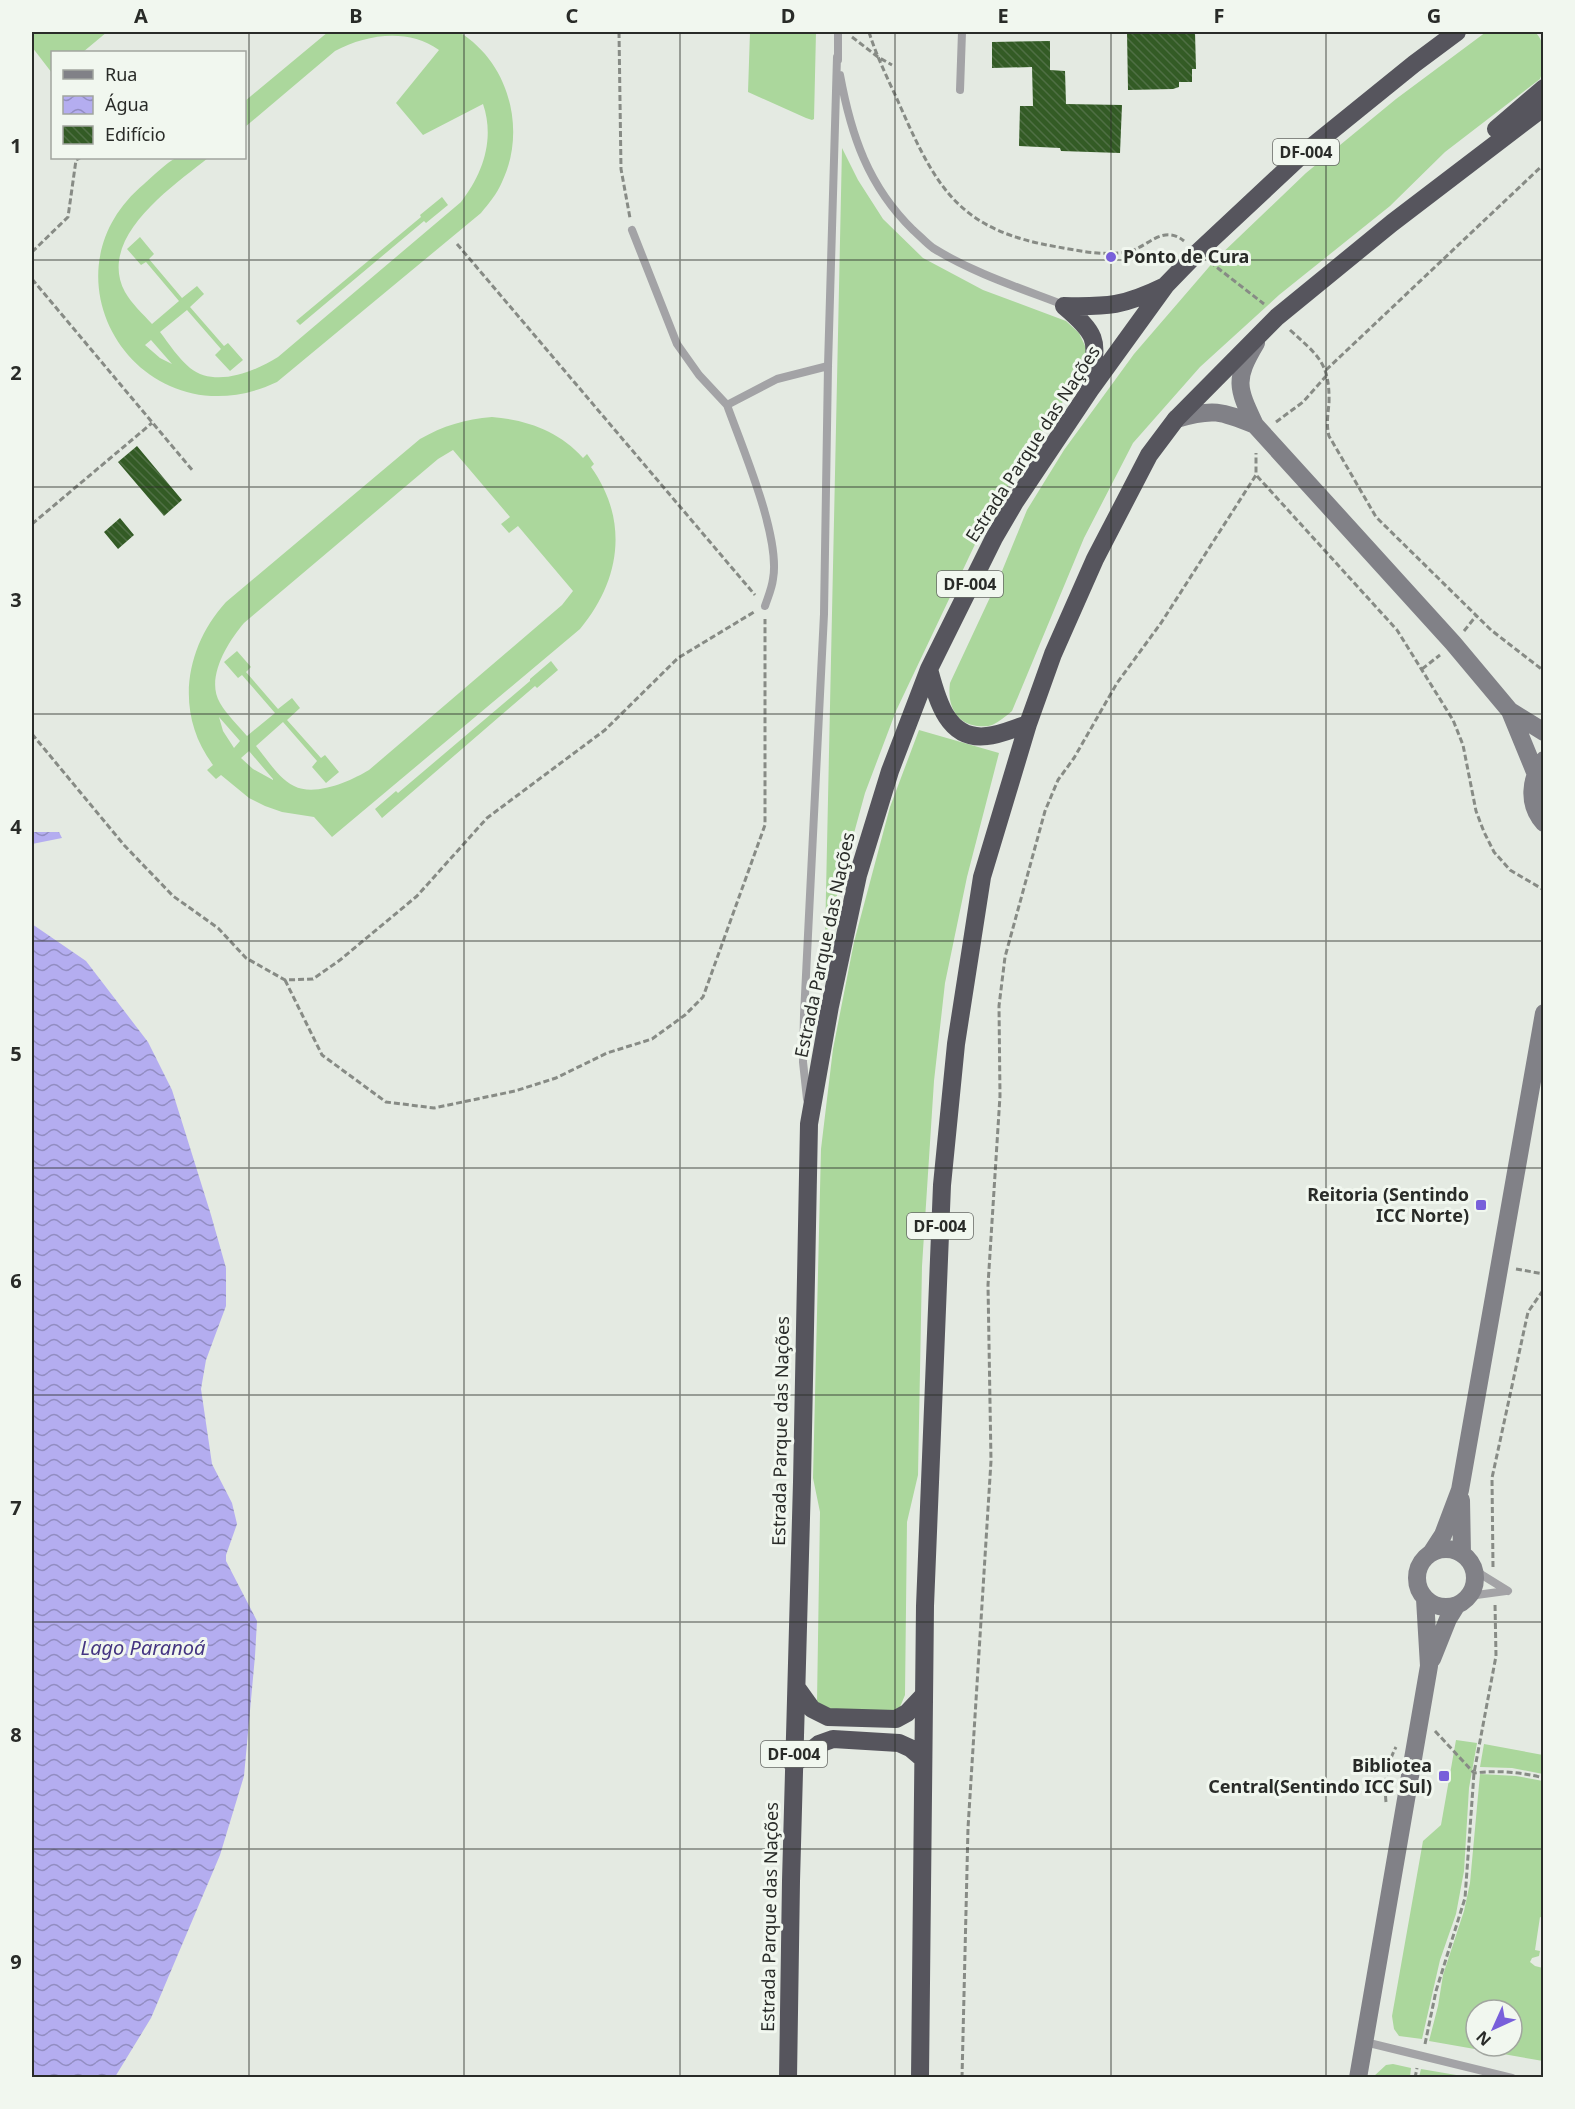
<svg xmlns="http://www.w3.org/2000/svg" width="1575" height="2109" font-family="'Noto Sans',sans-serif">
<defs>
<pattern id="water-waves" width="16" height="10" patternUnits="userSpaceOnUse" patternTransform="scale(1.5)"><rect width="16" height="10" fill="#b4adf0"/><path d="M0 5q4-4 8 0t8 0" fill="none" stroke="#928dc2"/></pattern>
<pattern id="building-back-hatch" width="6" height="6" patternUnits="userSpaceOnUse" patternTransform="scale(1.5)"><rect width="6" height="6" fill="#335b25"/><path d="M-1 5l2 2M0 0l6 6M5-1l2 2" fill="none" stroke="#4f6f44"/></pattern>
</defs>
<rect width="100%" height="100%" fill="#e4eae2"/>
<path fill="#abd79c" fill-rule="evenodd" d="M32,32H107L83,52H52V73L32,47Z
M328,32H459C509,62 527,130 502,182C497,194 489,203 481,213L277,382C142,446 33,277 144,184C152,177 167,162 176,158C184,155 199,157 208,158C173,186 96,238 125,292C131,303 143,314 152,324L179,301L146,262L141,265L127,249L140,237L154,254L149,259L182,298L197,286L204,294L190,307L224,346L228,343L243,360L230,371L215,355L221,349L187,310L160,332C169,344 179,359 190,368C215,388 254,372 278,357L461,202C483,174 495,139 483,104L423,135L396,103L439,50C408,28 367,34 335,51L245,127V101ZM151,340L172,364L160,358L145,345Z
M750,32H816L814,119L812,120L806,118L748,92Z
M1486,32H1535C1547,43 1546,65 1540,79L1445,152L1390,206L1279,295L1200,367L1133,443L1084,538L1012,711C1006,716 999,722 992,725C987,727 982,726 977,726C955,723 947,704 950,683L1000,576L1027,510L1064,450L1134,354L1215,260L1306,173L1396,99Z
M842,148L858,180L883,219L923,258L983,290L1066,321L1079,333L1087,350L1083,376L1058,408L987,519L896,711L865,793L825,939Z
M442,197L448,205L426,223L424,221L300,325L296,321L421,217L420,215Z
M492,417C527,420 559,431 583,458L587,454L594,464L591,467C629,520 621,580 580,629L332,837L314,817L282,812L265,806L249,798L221,775L216,779L207,770L213,765C174,713 185,647 226,602L420,439C443,426 465,419 492,417ZM453,450L510,517L501,524L509,533L518,526L573,591L562,605L369,770C351,781 315,797 294,786C278,778 267,759 256,746L283,722L317,761L312,767L326,783L339,772L325,755L321,758L287,720L300,708L292,698L278,709L246,672L251,667L237,651L224,662L238,678L242,675L275,713L247,736C238,725 227,715 220,703C205,678 228,642 244,623L438,459ZM219,717L240,741L234,748L223,731ZM249,751L273,779V780L253,769L241,758Z
M551,661L558,670L537,688L535,686L382,818L375,809L396,791L398,793L530,681V679Z
M919,730L999,753L967,877L945,983L934,1081L922,1266L918,1475L907,1522L905,1695L900,1707L892,1713L830,1714L817,1702L820,1512L813,1478L821,1149L833,1049L854,942L890,807Z
M1456,1740L1477,1743L1469,1788L1464,1871L1456,1914L1440,1960L1422,2039L1399,2036L1394,2029L1392,2016L1423,1841L1441,1825Z
M1484,1744L1543,1755V1774L1512,1768L1480,1767Z
M1480,1774L1516,1776L1543,1781V1918L1540,1917L1535,1950L1540,1951L1539,1956L1532,1958L1530,1962L1535,1966L1543,1968V2061L1429,2041L1438,2006L1443,1975L1464,1911L1470,1883ZM1476,2010H1512V2046H1476Z
M1393,2064L1411,2068L1410,2077H1373L1386,2065Z
M1421,2069L1468,2077H1419Z"/>
<path fill="url(#water-waves)" d="M32,832H59L62,838L32,844Z
M32,924L86,961L148,1042L172,1090L211,1215L226,1268V1306L206,1360L201,1389L212,1464L232,1503L237,1524L226,1555V1561L257,1621L255,1656L244,1776L220,1855L151,2018L115,2077H32Z"/>
<path fill="url(#building-back-hatch)" d="M1127,32H1195L1196,69H1192V82H1179V87L1173,89L1128,90Z
M1050,41V70L1065,71L1066,104L1122,105L1120,153L1061,151L1060,148L1019,146L1020,106H1033L1032,67L992,68V42Z
M137,446L182,500L164,516L118,462Z
M120,518L134,535L118,549L104,532Z"/>
<g fill="none" stroke-linecap="round" stroke-linejoin="round">
<path stroke="#878b85" stroke-width="3" stroke-dasharray="6 3" stroke-linecap="butt" d="M619,32L621,169L630,218
M869,32C877,58 890,83 901,108C938,192 962,231 1058,247C1079,251 1105,256 1126,252C1147,249 1162,223 1184,241
M852,37L878,57L892,65
M457,244L755,595
M32,252L68,217L76,160L80,158
M1210,262L1264,304
M32,279L193,471
M1290,330C1317,355 1330,362 1329,403C1328,414 1326,425 1329,436L1376,517L1491,630L1544,671
M1326,370L1544,164
M1276,422L1303,402L1327,375
M1257,476L1397,630L1453,720L1463,745L1476,811L1484,832L1494,852L1510,870L1544,890
M32,524L152,423
M1464,631L1476,616
M1422,669L1440,655
M32,734L124,845L173,896L218,928L246,958L285,980L313,979L340,960L417,896L487,818L605,730L678,658L754,612
M285,980L322,1055L386,1102L434,1108L515,1091L556,1078L607,1053L652,1039L685,1015L703,997L765,825V619
M1516,1269L1544,1274
M1493,1567L1492,1478L1528,1312L1544,1289
M1435,1731L1474,1773C1498,1770 1520,1772 1544,1778
M1386,1802C1384,1783 1387,1764 1396,1747
M1425,2044L1436,1991L1465,1898L1474,1773L1496,1656L1495,1603
M962,2078L968,1828L991,1461L988,1285L1000,1096L999,1006L1005,957L1045,811L1058,780L1074,758L1117,683L1161,623L1256,475V453
M1415,2078L1417,2068"/>
<path stroke="#a3a3a6" stroke-width="8" d="M838,60V32
M840,75C851,135 868,186 913,230C920,236 926,243 933,248C973,273 1020,288 1064,305
M960,90L962,32
M632,230L677,344L699,375L727,405
M765,606C768,597 772,588 773,579C781,537 742,447 727,405L777,379L828,366
M807,1099L803,1062L804,1015L824,614L828,366L837,57
M1474,1570L1508,1591
M1469,1596L1506,1591
M1365,2042L1512,2078"/>
<path stroke="#818187" stroke-width="18" d="M1256,343C1234,380 1237,387 1255,425L1453,643L1510,711L1544,732
M1176,419C1213,408 1221,411 1255,425
M1510,711L1535,772
M1544,760C1530,779 1527,804 1544,823
M1461,1500L1462,1554
M1417 1578a29 29 0 1 1 58 0a29 29 0 1 1-58 0Z
M1432,1552L1443,1535L1460,1490L1544,1013
M1432,1659L1448,1619L1456,1606
M1358,2078L1429,1666L1425,1599"/>
<path stroke="#56555d" stroke-width="18" d="M1496,129L1544,88
M1064,306C1108,307 1124,306 1165,286
M1064,306C1102,338 1096,341 1090,387
M929,669C937,699 947,741 987,736C1000,735 1015,728 1028,724
M797,1688L812,1709L828,1717L896,1719L907,1713L924,1695
M793,1765L819,1744L833,1739L899,1743L910,1748L923,1759
M788,2078L791,1881L802,1482L809,1124L830,1006L858,875L890,771L929,669L994,538L1015,502L1090,390L1166,285L1198,252L1304,153L1414,64L1457,32
M920,2078L925,1606L942,1185L956,1044L982,877L1028,724L1053,654L1095,559L1149,455L1176,419L1277,317L1392,223L1544,107"/>
</g>
<path fill="none" stroke="#292b28" stroke-width="1.5" stroke-opacity="0.55" d="M249,32V2078M464,32V2078M680,32V2078M895,32V2078M1111,32V2078M1326,32V2078M32,260H1544M32,487H1544M32,714H1544M32,941H1544M32,1168H1544M32,1395H1544M32,1622H1544M32,1849H1544"/>
<g fill="#785fda" stroke="#f1f7ef" stroke-width="2">
<circle cx="1111" cy="257" r="6"/>
<rect x="1475" y="1199" width="12" height="12" rx="3"/>
<rect x="1438" y="1770" width="12" height="12" rx="3"/>
</g>
<g text-anchor="middle" stroke-width="6" stroke-linejoin="round" paint-order="stroke">
<g fill="#f1f7ef" stroke="#656864" stroke-width="1.5">
<rect x="1273" y="139" width="66" height="26" rx="4.5"/>
<rect x="937" y="571" width="66" height="26" rx="4.5"/>
<rect x="907" y="1213" width="66" height="26" rx="4.5"/>
<rect x="761" y="1741" width="66" height="26" rx="4.5"/>
</g>
<g font-size="16" font-weight="bold" fill="#292b28">
<text x="1306" y="158">DF-004</text>
<text x="970" y="590">DF-004</text>
<text x="940" y="1232">DF-004</text>
<text x="794" y="1760">DF-004</text>
</g>
<g font-size="18" font-weight="bold" fill="#292b28" stroke="#f1f7ef" text-anchor="end">
<text x="1123" y="263" text-anchor="start">Ponto de Cura</text>
<text x="1469" y="1201">Reitoria (Sentindo<tspan x="1469" dy="21">ICC Norte)</tspan></text>
<text x="1432" y="1772">Bibliotea<tspan x="1432" dy="21">Central(Sentindo ICC Sul)</tspan></text>
</g>
<g font-size="18" fill="#292b28" stroke="#f1f7ef">
<text transform="translate(1033 444) rotate(-57)" y="6">Estrada Parque das Nações</text>
<text transform="translate(825 945) rotate(-78)" y="6">Estrada Parque das Nações</text>
<text transform="translate(781 1431) rotate(-89)" y="6">Estrada Parque das Nações</text>
<text transform="translate(770 1917) rotate(-89)" y="6">Estrada Parque das Nações</text>
</g>
<g font-size="20" font-style="italic" fill="#443481" stroke="#f1f7ef">
<text x="143" y="1655">Lago Paranoá</text>
</g>
</g>
<rect width="1575" height="2109" fill="none" stroke="#f1f7ef" stroke-width="66"/>
<rect x="51" y="51" width="195" height="108" fill="#f1f7ef" stroke="#a1a59f" stroke-width="1.5"/>
<rect x="63" y="70" width="30" height="9" fill="#818187" stroke="#a1a59f" stroke-width="1.5"/>
<text x="105" y="81" font-size="18" fill="#292b28">Rua</text>
<rect x="63" y="96" width="30" height="18" fill="url(#water-waves)" stroke="#a1a59f" stroke-width="1.5"/>
<text x="105" y="111" font-size="18" fill="#292b28">Água</text>
<rect x="63" y="126" width="30" height="18" fill="url(#building-back-hatch)" stroke="#a1a59f" stroke-width="1.5"/>
<text x="105" y="141" font-size="18" fill="#292b28">Edifício</text>
<g transform="translate(1494 2028) rotate(225)"><circle r="28" fill="#f1f7ef" stroke="#a1a59f" stroke-width="1.5"/>
<path d="M0-4.5L10 22L0 15L-10 22Z" fill="#785fda"/>
<text y="-9" font-size="16" font-weight="bold" text-anchor="middle" fill="#292b28">N</text>
</g>
<rect x="33" y="33" width="1509" height="2043" fill="none" stroke="#292b28" stroke-width="2"/>
<g font-size="20" text-anchor="middle" font-weight="bold" fill="#292b28">
<text x="141" y="23">A</text>
<text x="356" y="23">B</text>
<text x="572" y="23">C</text>
<text x="788" y="23">D</text>
<text x="1003" y="23">E</text>
<text x="1219" y="23">F</text>
<text x="1434" y="23">G</text>
<text x="16" y="153">1</text>
<text x="16" y="380">2</text>
<text x="16" y="607">3</text>
<text x="16" y="834">4</text>
<text x="16" y="1061">5</text>
<text x="16" y="1288">6</text>
<text x="16" y="1515">7</text>
<text x="16" y="1742">8</text>
<text x="16" y="1969">9</text>
</g>
</svg>
